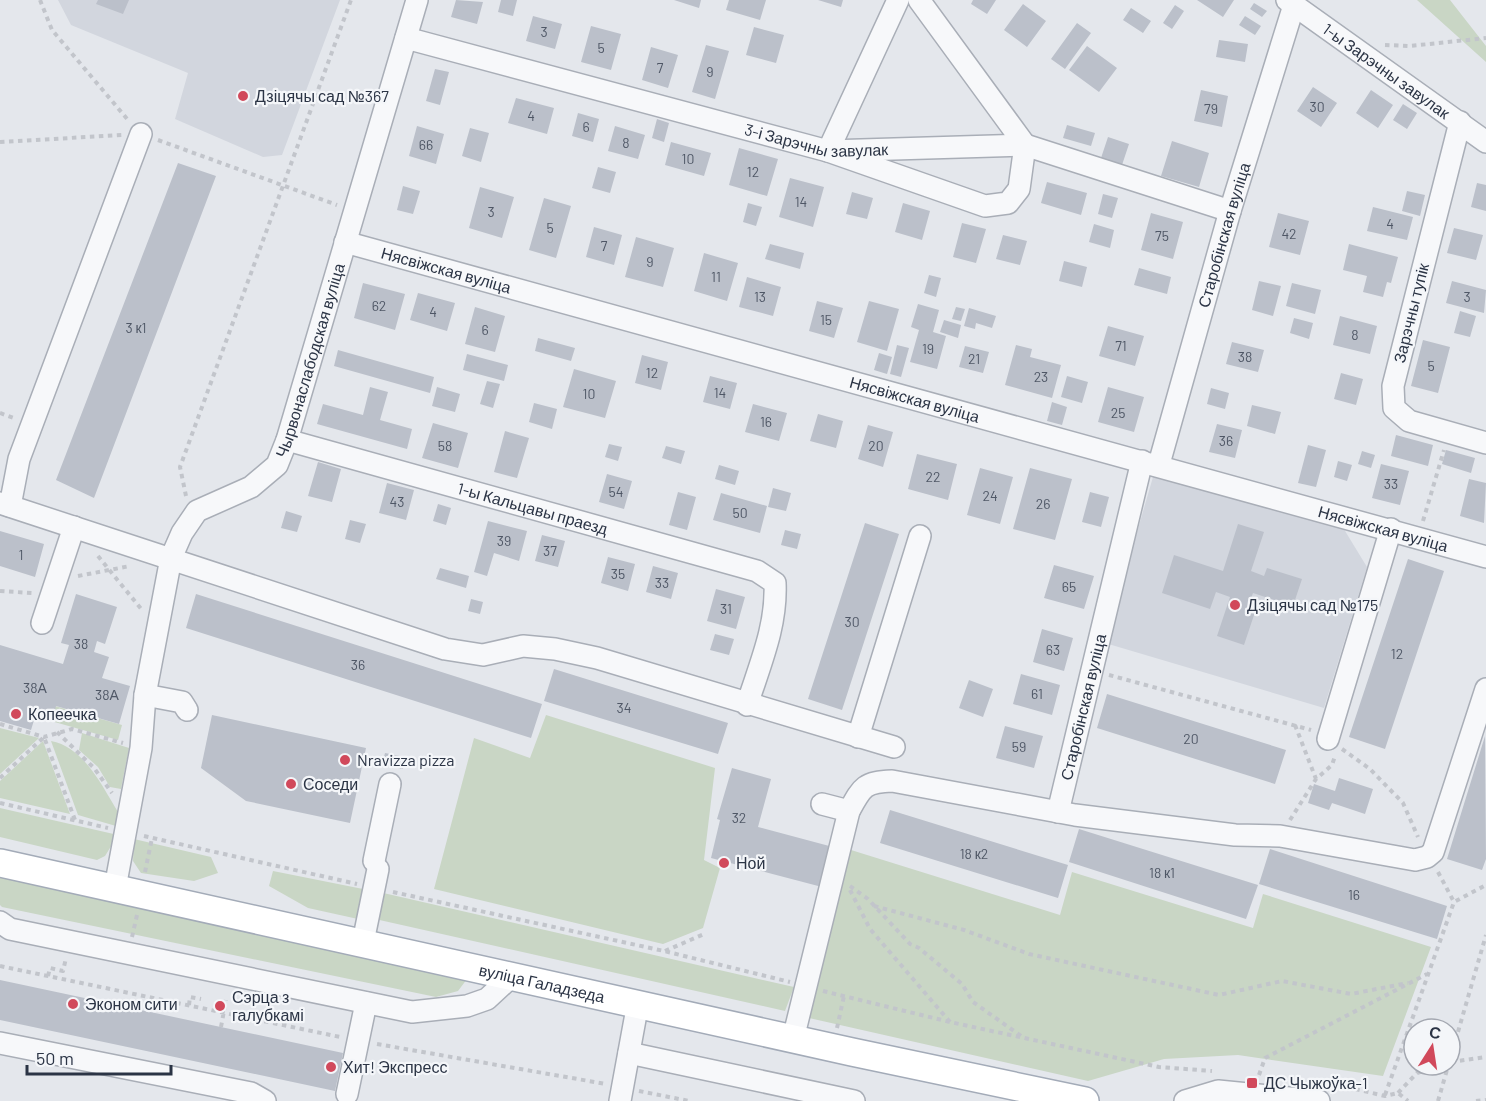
<svg xmlns="http://www.w3.org/2000/svg" width="1486" height="1101" font-family="Barlow,sans-serif">
<rect width="100%" height="100%" fill="#e4e7ec"/>
<path fill="#d2d6de" d="M58,0H340L282,155L263,157L175,119L188,73L71,25Z
M1153,477L1342,526L1367,567L1324,708L1105,643Z"/>
<path fill="#c9d6c5" d="M1417,0H1450L1486,46V62Z
M55,706L122,725L118,740L51,721Z
M546,715L715,768L704,860L720,868L703,928L663,944L434,889L474,738L530,758Z
M0,728L39,738L0,774Z
M82,733L129,748L121,789L110,787L98,767L79,750Z
M43,741L70,814L0,798V781Z
M51,741C84,747 102,786 118,812L116,826L78,815Z
M0,808L118,835L105,856L97,860L0,837Z
M134,839L211,857L218,873L194,881L141,873L133,861Z
M851,850L1060,915L1072,872L1253,928L1263,894L1431,947L1383,1076L1238,1055L1164,1059L1088,1081L809,1018Z
M273,871L363,889L358,919L308,908L269,886Z
M0,877L467,979L458,991L436,997L2,907L0,905Z
M379,892L794,987L785,1011L375,919Z"/>
<path fill="#bbc0ca" d="M98,0H129L123,14L96,4Z
M456,0L483,2L477,24L451,17Z
M501,0H517L513,16L498,12Z
M674,0H701L699,8Z
M729,0H766L760,20L726,10Z
M818,0H843L841,7Z
M973,0H996L987,14L971,4Z
M1197,0H1234L1223,17Z
M1254,3L1267,11L1262,17L1250,9Z
M1023,4L1046,21L1027,47L1004,30Z
M1175,5L1184,11L1172,29L1163,23Z
M1131,8L1151,21L1143,33L1123,20Z
M533,16L562,24L555,49L526,41Z
M1245,16L1261,26L1255,35L1239,25Z
M1077,23L1091,33L1065,69L1051,59Z
M591,26L621,34L611,70L581,62Z
M754,27L784,35L776,63L746,55Z
M1219,40L1248,44L1245,62L1216,57Z
M706,45L729,51L715,99L692,92Z
M1087,46L1117,68L1099,92L1069,70Z
M651,47L678,55L668,88L642,80Z
M435,69L449,72L440,105L426,101Z
M1313,87L1337,103L1321,127L1297,111Z
M1201,90L1228,96L1222,127L1194,121Z
M1371,90L1393,105L1378,128L1356,113Z
M516,98L554,108L547,134L508,123Z
M1403,104L1417,113L1407,129L1393,120Z
M578,113L599,119L593,142L572,136Z
M657,119L669,123L664,142L652,138Z
M1067,125L1095,133L1091,146L1063,138Z
M417,126L444,134L436,164L409,156Z
M615,126L645,135L638,159L608,151Z
M470,128L489,133L481,162L462,156Z
M1108,137L1129,144L1119,174L1098,167Z
M1172,141L1209,153L1199,187L1161,176Z
M671,142L711,153L704,176L665,165Z
M739,148L778,159L767,196L729,185Z
M178,163L216,176L94,498L56,480Z
M598,167L616,172L610,193L592,188Z
M790,178L824,187L813,227L779,217Z
M1047,182L1087,193L1081,215L1041,203Z
M1477,183L1486,185V211L1471,207Z
M403,186L420,191L413,214L397,210Z
M480,187L514,197L502,238L469,228Z
M1407,191L1425,195L1420,216L1402,211Z
M852,192L873,198L867,219L846,214Z
M1103,194L1118,198L1112,218L1098,214Z
M544,198L571,206L556,258L529,250Z
M748,203L762,207L756,226L743,222Z
M903,203L930,211L922,240L895,232Z
M1373,207L1413,217L1407,240L1367,231Z
M1151,213L1183,222L1173,259L1141,250Z
M1278,213L1309,221L1300,255L1269,247Z
M962,223L986,229L976,263L953,257Z
M1094,224L1114,230L1110,248L1089,242Z
M594,227L622,235L614,265L586,257Z
M1454,228L1483,235L1476,260L1447,253Z
M1003,235L1027,241L1020,265L996,259Z
M636,237L674,248L663,287L625,277Z
M770,244L804,253L800,269L765,259Z
M1349,244L1398,257L1391,283L1387,282L1383,297L1363,292L1367,276L1343,270Z
M704,253L738,263L727,301L694,291Z
M1064,261L1087,267L1082,287L1059,281Z
M1139,268L1171,277L1167,294L1134,285Z
M929,275L941,278L936,297L924,293Z
M747,277L781,287L773,316L739,307Z
M1259,281L1281,286L1273,316L1252,310Z
M1452,281L1486,290L1484,313L1446,303Z
M363,283L405,294L395,330L354,318Z
M1292,283L1321,290L1315,314L1286,306Z
M418,293L455,303L447,331L410,320Z
M817,301L843,308L834,338L809,331Z
M869,301L899,309L887,351L857,342Z
M918,304L939,310L933,332L946,336L937,369L910,362L919,330L911,327Z
M475,307L505,316L495,352L465,344Z
M956,307L965,309L961,321L952,319Z
M969,308L996,316L992,328L976,323L975,329L964,326Z
M1460,311L1476,316L1470,337L1454,333Z
M1340,316L1377,326L1370,354L1333,345Z
M1294,318L1313,323L1309,339L1290,333Z
M944,320L961,325L958,338L940,332Z
M1108,326L1144,336L1135,366L1099,356Z
M538,338L575,348L571,361L535,351Z
M1423,340L1450,347L1438,393L1411,386Z
M1232,342L1264,350L1258,372L1226,364Z
M897,345L909,348L901,377L890,374Z
M1016,345L1032,349L1030,357L1061,365L1052,398L1005,385Z
M965,346L989,352L983,373L959,367Z
M338,350L434,377L430,393L334,366Z
M879,353L892,357L887,374L874,370Z
M467,354L508,365L504,381L463,370Z
M642,355L668,362L661,390L635,383Z
M574,369L616,381L605,418L563,407Z
M1341,373L1363,379L1356,405L1334,399Z
M710,376L737,383L730,409L703,402Z
M1067,376L1088,382L1082,403L1061,397Z
M487,381L500,384L493,408L480,404Z
M370,387L388,392L380,420L412,429L407,449L317,424L323,404L363,415Z
M437,387L460,394L455,412L432,406Z
M1108,387L1144,397L1134,432L1098,422Z
M1211,388L1229,393L1225,409L1207,404Z
M1052,402L1067,407L1062,425L1047,421Z
M534,403L557,409L552,429L529,422Z
M753,404L787,413L779,441L745,432Z
M1252,405L1281,412L1275,434L1247,426Z
M818,414L843,421L836,448L810,441Z
M433,423L468,433L458,468L422,458Z
M1217,424L1242,430L1235,458L1209,452Z
M868,425L893,432L883,467L858,459Z
M505,431L529,438L517,478L494,472Z
M1396,435L1433,445L1428,466L1391,456Z
M609,444L622,447L618,461L605,457Z
M1308,445L1326,450L1316,487L1298,483Z
M666,446L685,451L681,464L662,458Z
M1446,450L1475,458L1471,473L1442,464Z
M1362,451L1375,455L1371,468L1358,464Z
M917,454L957,464L948,500L908,489Z
M1338,461L1352,465L1347,481L1334,477Z
M318,462L341,469L332,502L308,496Z
M1381,464L1409,471L1400,505L1372,498Z
M719,465L739,471L735,485L715,479Z
M980,468L1013,477L1000,524L967,515Z
M1030,468L1072,479L1055,540L1013,529Z
M607,474L632,481L624,509L599,502Z
M1469,479L1486,483L1484,523L1460,516Z
M387,483L414,490L406,520L379,513Z
M773,488L791,493L786,511L768,507Z
M678,492L696,497L687,530L669,525Z
M1090,492L1109,497L1101,527L1082,522Z
M721,493L767,506L760,533L713,520Z
M438,504L451,508L446,525L433,521Z
M286,511L302,516L297,532L281,528Z
M350,520L366,524L360,543L345,539Z
M488,521L527,531L519,561L494,553L487,576L474,572Z
M865,523L899,534L842,710L808,699Z
M1238,524L1264,532L1251,571L1264,576L1267,568L1302,579L1293,606L1253,593L1247,609L1255,612L1244,645L1217,636L1230,597L1216,592L1210,609L1162,593L1174,555L1223,571Z
M785,530L801,534L797,549L781,545Z
M0,531L44,544L35,577L0,566Z
M542,535L565,541L558,567L535,561Z
M608,557L635,564L628,591L601,583Z
M1408,559L1444,571L1385,749L1349,737Z
M1054,565L1094,576L1084,609L1044,598Z
M653,566L678,573L671,599L646,592Z
M440,568L469,576L466,588L436,579Z
M716,589L745,597L736,629L707,621Z
M76,594L117,607L105,644L97,641L94,652L109,657L102,678L130,686L119,724L56,706L52,721L35,717L31,730L0,721V645L63,664L69,645L61,643Z
M196,594L542,704L531,738L186,628Z
M471,599L483,602L480,614L468,611Z
M1042,629L1073,638L1064,671L1033,662Z
M715,634L734,639L729,655L710,650Z
M554,669L728,723L718,754L544,701Z
M1021,674L1060,685L1052,715L1013,704Z
M969,680L993,689L983,717L959,708Z
M1107,694L1286,750L1275,784L1097,728Z
M212,715L366,748L350,823L246,801L201,768Z
M1005,726L1043,736L1034,768L996,758Z
M1485,736L1486,859L1482,870L1447,859Z
M385,753L405,757L403,769L382,765Z
M732,768L771,779L758,827L833,847L822,887L711,858L720,820L717,819Z
M1339,778L1373,789L1365,814L1332,803L1329,810L1308,803L1314,784L1335,791Z
M890,810L1068,865L1058,898L880,843Z
M1079,829L1258,885L1246,919L1069,862Z
M1270,849L1447,906L1437,939L1259,884Z
M0,980L343,1053L335,1091L0,1020Z"/>
<g fill="none" stroke-linecap="round" stroke-linejoin="round">
<defs>
<g id="minor">
<path d="M898,0L828,151L985,206L1008,203L1019,189L1025,145L919,0"/>
<path id="s1" d="M1287,0L1486,142"/>
<path id="s2" d="M406,38L828,151L1025,145L1230,211"/>
<path d="M1460,122L1393,386L1394,408L1409,421L1486,443"/>
<path id="s3" d="M345,242L1486,557"/>
<path id="s4" d="M287,440L757,571L775,583C777,626 760,664 747,705"/>
<path id="s5" d="M1159,464L1230,211L1294,5"/>
<path d="M0,503L445,649L483,655L523,646L555,649L597,658L894,747"/>
<path d="M10,506L19,459L141,134"/>
<path d="M42,623L74,527"/>
<path d="M145,695L182,702L187,710"/>
<path d="M858,737L920,536"/>
<path d="M1328,739L1391,529"/>
<path d="M822,804L849,811"/>
<path id="s6" d="M1058,812L1142,461"/>
<path d="M374,861L390,784"/>
<path id="s7" d="M115,888L141,748L145,695L171,558L182,533L197,511L251,487L277,465L287,440L417,0"/>
<path d="M0,922L10,929L412,1012L467,1006L487,999L513,975"/>
<path d="M363,942L378,869"/>
<path d="M793,1039L849,811C862,787 864,782 892,781L1075,815L1235,835L1280,836L1415,860L1427,857L1433,852L1486,689"/>
<path d="M0,1043L251,1093L265,1101"/>
<path d="M629,1053L854,1101"/>
<path d="M347,1094L366,1003"/>
<path d="M620,1101L638,1003"/>
<path d="M1185,1101L1218,1091L1319,1101"/>
</g>
<g id="major">
<path id="s8" d="M0,863L852,1052L1085,1101"/>
</g>
</defs>
<use href="#minor" stroke="#a9aeb7" stroke-width="24"/>
<use href="#major" stroke="#a3abb8" stroke-width="30"/>
<path stroke="#c2c5cb" stroke-width="4" stroke-dasharray="4.5 4.5" stroke-linecap="butt" d="M40,0L52,30L128,120
M1385,45L1410,46L1486,38
M158,140L337,205
M0,142L122,135
M0,413L14,418
M186,496L180,467L351,0
M1423,521L1444,450
M98,556L142,610
M78,576L130,566
M0,591L32,593
M1109,675L1311,730
M0,724L44,737L72,729L123,743
M1295,725L1316,779
M57,732L94,768L112,793
M1342,749L1370,769L1403,803L1418,837
M0,778L44,737L75,820
M0,803L108,828
M1290,820L1316,779L1332,765L1335,756
M144,836L357,884
M145,872L152,838
M1438,872L1454,902
M850,886L868,899L910,944L919,948L962,984L973,1002L1021,1036
M850,890L870,929L950,1022
M393,892L664,951L790,982
M874,906L964,930L1029,954L1219,995L1282,981L1351,994L1408,983
M132,937L137,915
M665,951L704,934
M0,966L340,1037
M48,976L50,968L63,971L66,958
M823,991L950,1022L1159,1067L1212,1071
M189,1005L190,997L201,999
M221,1027L226,1000
M837,1028L844,996
M377,1044L606,1084
M1451,1062L1486,1057
M1259,1075L1265,1058L1427,974
M1329,1083L1385,1096L1398,1093L1408,1101
M639,1091L689,1101
M1398,1093L1417,1073L1442,1065
M1385,1095L1454,902L1486,885
M1438,1101L1486,935
M1476,1101L1486,1100"/>
<use href="#minor" stroke="#f7f8fa" stroke-width="21"/>
<use href="#major" stroke="#fff" stroke-width="27"/>
</g>
<g fill="#d1495b" stroke="#f4f6f9" stroke-width="2">
<circle cx="243" cy="96" r="6"/>
<circle cx="1235" cy="605" r="6"/>
<circle cx="16" cy="714" r="6"/>
<circle cx="345" cy="760" r="6"/>
<circle cx="291" cy="784" r="6"/>
<circle cx="724" cy="863" r="6"/>
<circle cx="73" cy="1004" r="6"/>
<circle cx="220" cy="1006" r="6"/>
<circle cx="331" cy="1067" r="6"/>
<rect x="1246" y="1077" width="12" height="12" rx="3"/>
</g>
<g text-anchor="middle" stroke-width="4.5" stroke-linejoin="round" paint-order="stroke">
<g font-size="14" fill="#4f5766">
<text x="544" y="37">3</text>
<text x="601" y="53">5</text>
<text x="660" y="73">7</text>
<text x="710" y="77">9</text>
<text x="1317" y="112">30</text>
<text x="1211" y="114">79</text>
<text x="531" y="121">4</text>
<text x="586" y="132">6</text>
<text x="626" y="148">8</text>
<text x="426" y="150">66</text>
<text x="688" y="164">10</text>
<text x="753" y="177">12</text>
<text x="801" y="207">14</text>
<text x="491" y="217">3</text>
<text x="1390" y="229">4</text>
<text x="550" y="233">5</text>
<text x="1289" y="239">42</text>
<text x="1162" y="241">75</text>
<text x="604" y="251">7</text>
<text x="650" y="267">9</text>
<text x="716" y="282">11</text>
<text x="760" y="302">13</text>
<text x="1467" y="302">3</text>
<text x="379" y="311">62</text>
<text x="433" y="317">4</text>
<text x="826" y="325">15</text>
<text x="136" y="333">3 к1</text>
<text x="485" y="335">6</text>
<text x="1355" y="340">8</text>
<text x="1121" y="351">71</text>
<text x="928" y="354">19</text>
<text x="1245" y="362">38</text>
<text x="974" y="364">21</text>
<text x="1431" y="371">5</text>
<text x="652" y="378">12</text>
<text x="1041" y="382">23</text>
<text x="720" y="398">14</text>
<text x="589" y="399">10</text>
<text x="1118" y="418">25</text>
<text x="766" y="427">16</text>
<text x="1226" y="446">36</text>
<text x="445" y="451">58</text>
<text x="876" y="451">20</text>
<text x="933" y="482">22</text>
<text x="1391" y="489">33</text>
<text x="616" y="497">54</text>
<text x="990" y="501">24</text>
<text x="397" y="507">43</text>
<text x="1043" y="509">26</text>
<text x="740" y="518">50</text>
<text x="504" y="546">39</text>
<text x="550" y="556">37</text>
<text x="21" y="560">1</text>
<text x="618" y="579">35</text>
<text x="662" y="588">33</text>
<text x="1069" y="592">65</text>
<text x="726" y="614">31</text>
<text x="852" y="627">30</text>
<text x="81" y="649">38</text>
<text x="1053" y="655">63</text>
<text x="1397" y="659">12</text>
<text x="358" y="670">36</text>
<text x="35" y="693">38А</text>
<text x="1037" y="699">61</text>
<text x="107" y="700">38А</text>
<text x="624" y="713">34</text>
<text x="1191" y="744">20</text>
<text x="1019" y="752">59</text>
<text x="739" y="823">32</text>
<text x="974" y="859">18 к2</text>
<text x="1162" y="878">18 к1</text>
<text x="1354" y="900">16</text>
</g>
<g font-size="16" fill="#2b3445" stroke="#f4f6f9">
<text dy="6" stroke="none"><textPath href="#s1" startOffset="122">1-ы Зарэчны завулак</textPath></text>
<text dy="6" stroke="none"><textPath href="#s2" startOffset="424">3-і Зарэчны завулак</textPath></text>
<text dy="6" stroke="none"><textPath href="#s5" startOffset="238">Старобінская вуліца</textPath></text>
<text dy="6" stroke="none"><textPath href="#s3" startOffset="105">Нясвіжская вуліца</textPath></text>
<text transform="translate(1411 313) rotate(-76)" y="6">Зарэчны тупік</text>
<text dy="6" stroke="none"><textPath href="#s7" startOffset="592">Чырвонаслабодская вуліца</textPath></text>
<text dy="6" stroke="none"><textPath href="#s3" startOffset="591">Нясвіжская вуліца</textPath></text>
<text dy="6" stroke="none"><textPath href="#s4" startOffset="255">1-ы Кальцавы праезд</textPath></text>
<text dy="6" stroke="none"><textPath href="#s3" startOffset="1077">Нясвіжская вуліца</textPath></text>
<text dy="6" stroke="none"><textPath href="#s6" startOffset="108">Старобінская вуліца</textPath></text>
<text dy="6" stroke="none"><textPath href="#s8" startOffset="555">вуліца Галадзеда</textPath></text>
</g>
<g font-size="16" fill="#2b3445" stroke="#f4f6f9" text-anchor="start">
<text x="255" y="102">Дзіцячы сад №367</text>
<text x="1247" y="611">Дзіцячы сад №175</text>
<text x="28" y="720">Копеечка</text>
<text x="357" y="766">Nravizza pizza</text>
<text x="303" y="790">Соседи</text>
<text x="736" y="869">Ной</text>
<text x="232" y="1003">Сэрца з<tspan x="232" dy="18">галубкамі</tspan></text>
<text x="85" y="1010">Эконом сити</text>
<text x="343" y="1073">Хит! Экспресс</text>
<text x="1264" y="1089">ДС Чыжоўка-1</text>
</g>
</g>
<g transform="translate(1432 1047) rotate(12)"><circle r="28" fill="#f4f6f9" stroke="#a4a8b1" stroke-width="1.5"/>
<path d="M0-4.5L10 22L0 15L-10 22Z" fill="#d1495b"/>
<text y="-9" font-size="16" font-weight="bold" text-anchor="middle" fill="#2b3445">С</text>
</g>
<path d="M27 1065v9h144v-9" fill="none" stroke="#2b3445" stroke-width="3"/>
<text x="36" y="1065" font-size="18" fill="#2b3445" stroke="#f4f6f9" stroke-width="4.5" paint-order="stroke">50 m</text>
</svg>
